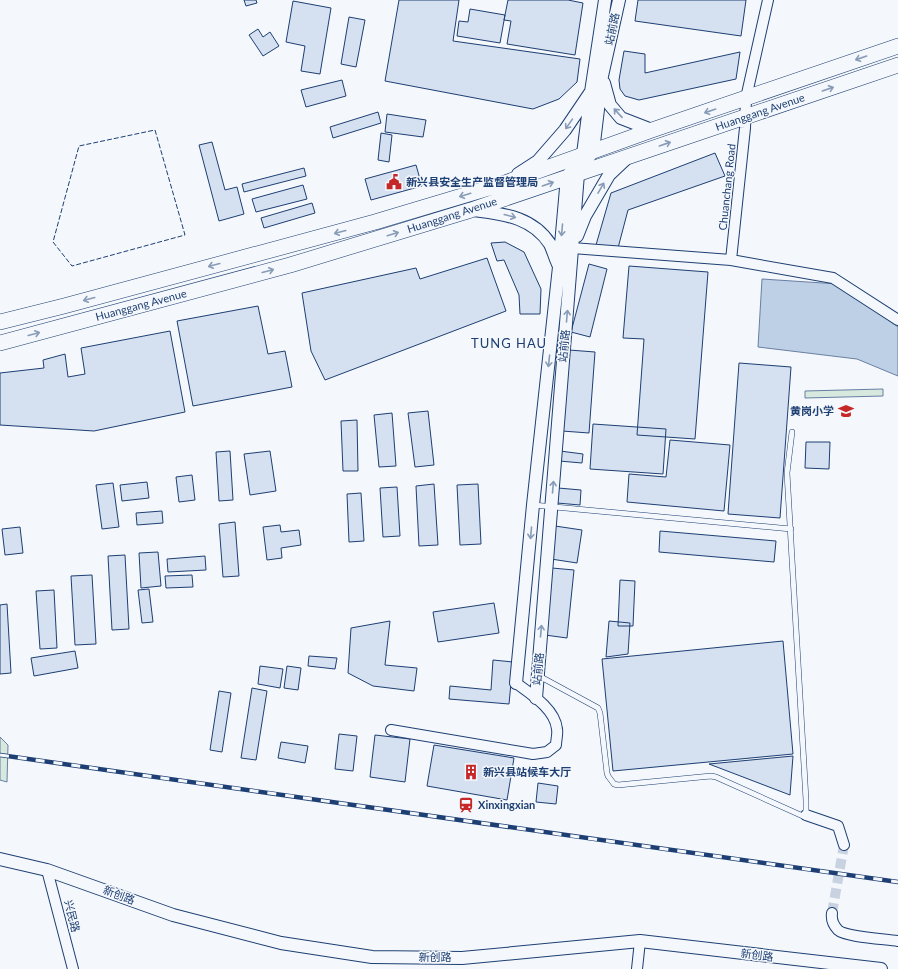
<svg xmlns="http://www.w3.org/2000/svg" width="898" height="969" font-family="Lato,'Noto Sans SC',sans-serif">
<rect width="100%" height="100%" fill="#f4f7fb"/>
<path fill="#d7e8df" stroke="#687fa3" d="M883,389V396L805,398V391Z
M0,737L8,745L7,782L0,780Z"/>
<path fill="#bed0e5" stroke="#687fa3" d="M762,279L838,284L898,327V376L857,359L758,347Z"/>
<path fill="#d5e0f0" stroke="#1d3f73" d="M244,0H256L257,3L246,6Z
M399,0H459L453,41L580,59L577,82L559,99L533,109L385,81Z
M508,0H568L583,3L575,55L507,44L511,21L504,20Z
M638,0H746L741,36L635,21Z
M293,1L331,8L320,74L301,71L305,46L286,42Z
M470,9L505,15L500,43L457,36L459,21L468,22Z
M349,17L365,20L356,67L341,64Z
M258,29L263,37L270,32L279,46L263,56L249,35Z
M624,51L645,54V73L740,52L736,79L639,100L625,96L620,89L619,80Z
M342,80L346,96L306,107L301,90Z
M378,112L381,123L333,138L330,127Z
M387,114L426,120L423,137L385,132Z
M381,133L392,135L389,162L378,160Z
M212,142L225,190L237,187L244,214L219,221L199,145Z
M715,153L725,176L628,210L618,248L596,245L611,193Z
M416,165L422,186L371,200L365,179Z
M304,168L306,176L244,192L242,184Z
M303,185L307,199L256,212L252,199Z
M312,203L315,213L264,228L261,218Z
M505,242L524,252L541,289L540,314H520L519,295L504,260L497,261L491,243Z
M487,258L506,311L325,380L311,351L302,293L416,268L420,279Z
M589,264L607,269L590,337L571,332Z
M629,266L708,272L695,439L637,435L644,339L623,338Z
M258,306L268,354L285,351L292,387L193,406L177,321Z
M170,331L185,412L94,431L0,425V373L44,368L43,360L65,354L68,377L85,374L81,348Z
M569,350L595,352L589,433L562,431Z
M739,363L791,367L780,518L728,514Z
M428,411L434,465L415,467L408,413Z
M392,413L396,466L379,467L374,415Z
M357,420L358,471H343L341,421Z
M593,424L666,429L663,474L590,469Z
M670,440L730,445L724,511L627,502L629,474L666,477Z
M806,442H830L829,469L805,468Z
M230,451L233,500L219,501L216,452Z
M270,451L276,491L250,495L244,454Z
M560,451L583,454L582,463L559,461Z
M192,475L195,500L179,502L176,477Z
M147,482L149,498L122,501L120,485Z
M113,483L119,527L102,529L96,485Z
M434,484L438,545L419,546L416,486Z
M478,484L481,544L460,545L457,485Z
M397,487L400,536L383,537L380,488Z
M558,488L581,490L580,505L557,503Z
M361,493L364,541L349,542L347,494Z
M162,511L163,523L137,525L136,513Z
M235,522L239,576L223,577L219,524Z
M280,525L281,532L299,530L301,545L281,548L282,558L267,560L263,527Z
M555,526L582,530L577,563L551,559Z
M20,527L23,553L5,555L2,529Z
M660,531L776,541L774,562L659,552Z
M158,552L161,586L141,588L139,553Z
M125,555L129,629L112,630L108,556Z
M205,556L206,570L168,572L167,559Z
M552,568L574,570L567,638L545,635Z
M92,575L96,644L75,645L71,576Z
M192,575L193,587L166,588L165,576Z
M620,580L635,581L633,626H618Z
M149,589L153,622L142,623L138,590Z
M54,590L57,648L40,649L36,591Z
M494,603L499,633L438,642L433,612Z
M7,604L11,673L0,674V605Z
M390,621L385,665L417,668L414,691L373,686L348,673L351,628Z
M609,621L630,623L628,654L606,657Z
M783,641L793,754L613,771L602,659Z
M75,651L78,668L34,676L31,658Z
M309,656L337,658L335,669L308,666Z
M493,660L513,662L509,704L449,699L450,686L491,690Z
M260,666L283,669L280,688L258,684Z
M287,666L301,668L298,690L284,688Z
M252,688L267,691L256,760L241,758Z
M219,691L231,693L222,752L210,750Z
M339,734L357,736L353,771L335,769Z
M375,735L410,739L405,782L370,777Z
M281,742L308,746L305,763L278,758Z
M434,745L514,758L507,800L427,786Z
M793,756L790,795L709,764Z
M538,783L558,786L556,804L536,802Z"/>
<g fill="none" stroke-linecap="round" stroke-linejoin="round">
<path stroke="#c9d2e0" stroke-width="10" stroke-dasharray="10 5" stroke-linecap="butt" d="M832,913L844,845"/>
<defs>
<path id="service" d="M533,505L791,529
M539,676L598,708L600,713L607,773L608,776L614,784L618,785L711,776L716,777L805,817L806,815V800L787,473L792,432"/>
<path id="minor" d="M572,248L731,260L833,278L898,320
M731,260L745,128L746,98L768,0
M391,730L533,754L547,752L556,745C556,740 558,734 557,729C555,709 531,694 516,683
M806,815L838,826L844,845
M47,870L73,969
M832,913C831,920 833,925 838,930C845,937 886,939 898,941
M637,969L640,941"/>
<path id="tertiary" d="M604,83L610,105L621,118L652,130
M518,174L538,161L565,130L590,93
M473,210C502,214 532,216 550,244C553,250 555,258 558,264
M577,236L585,216L609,175L627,158
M516,683L533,505L559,267L567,177L583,154L591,92L605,0
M536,698L578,174L593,151L602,76L619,0
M0,859L47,870L173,915L281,943L372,957L462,958L640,941L881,969"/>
<path id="primary" d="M0,322L64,306L375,222L502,184L652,130L898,46
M0,343L290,265L471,210L898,65"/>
</defs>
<use href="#service" stroke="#1d3f73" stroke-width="6"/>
<use href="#minor" stroke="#1d3f73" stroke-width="12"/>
<use href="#tertiary" stroke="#1d3f73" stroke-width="14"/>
<use href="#primary" stroke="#1d3f73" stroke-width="16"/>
<use href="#service" stroke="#f4f7fb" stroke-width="5"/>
<use href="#minor" stroke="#f4f7fb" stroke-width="10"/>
<use href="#tertiary" stroke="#f4f7fb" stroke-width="12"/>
<use href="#primary" stroke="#f4f7fb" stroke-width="15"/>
<defs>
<path id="rail" d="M0,755L898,882"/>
</defs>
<use href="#rail" stroke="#1d3f73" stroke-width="4.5"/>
<use href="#rail" stroke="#f4f7fb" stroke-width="3" stroke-dasharray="9" stroke-linecap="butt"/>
<path stroke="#1d3f73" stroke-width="1" stroke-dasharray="5 2" stroke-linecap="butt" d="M155,130L185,235L72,266L53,242L79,146Z"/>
</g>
<defs><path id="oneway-shaft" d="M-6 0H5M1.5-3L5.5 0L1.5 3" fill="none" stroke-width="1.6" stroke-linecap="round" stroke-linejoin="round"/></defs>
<g stroke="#889bb7">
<use href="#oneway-shaft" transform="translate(861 58) rotate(161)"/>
<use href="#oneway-shaft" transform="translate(828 89) rotate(-19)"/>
<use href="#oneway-shaft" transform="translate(710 111) rotate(161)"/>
<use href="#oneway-shaft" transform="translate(618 113) rotate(-133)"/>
<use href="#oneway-shaft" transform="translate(569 124) rotate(125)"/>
<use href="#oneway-shaft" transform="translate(665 144) rotate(-19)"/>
<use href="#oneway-shaft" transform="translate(548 184) rotate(-19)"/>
<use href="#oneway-shaft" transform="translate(601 188) rotate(-60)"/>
<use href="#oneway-shaft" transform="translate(465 195) rotate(163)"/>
<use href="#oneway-shaft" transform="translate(510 216) rotate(15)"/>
<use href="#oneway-shaft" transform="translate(562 230) rotate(95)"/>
<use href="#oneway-shaft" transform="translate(340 232) rotate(165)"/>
<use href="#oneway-shaft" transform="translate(393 234) rotate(-17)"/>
<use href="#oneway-shaft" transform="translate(214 265) rotate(165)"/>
<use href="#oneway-shaft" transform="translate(268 271) rotate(-15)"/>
<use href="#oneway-shaft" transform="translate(89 299) rotate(165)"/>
<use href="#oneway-shaft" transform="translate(567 316) rotate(-85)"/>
<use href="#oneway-shaft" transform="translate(34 334) rotate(-15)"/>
<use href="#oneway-shaft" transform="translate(549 361) rotate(96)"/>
<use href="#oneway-shaft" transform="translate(553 487) rotate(-85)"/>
<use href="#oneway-shaft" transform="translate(531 533) rotate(95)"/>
<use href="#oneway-shaft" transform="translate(541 631) rotate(-85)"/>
</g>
<defs>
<symbol id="civic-bare" viewBox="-9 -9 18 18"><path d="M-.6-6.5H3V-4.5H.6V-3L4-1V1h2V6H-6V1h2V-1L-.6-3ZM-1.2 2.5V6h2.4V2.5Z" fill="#c62828" stroke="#f4f7fb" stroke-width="2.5" paint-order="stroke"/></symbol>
<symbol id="school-bare" viewBox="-9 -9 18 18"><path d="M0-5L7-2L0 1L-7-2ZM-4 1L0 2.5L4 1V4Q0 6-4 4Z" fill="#c62828" stroke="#f4f7fb" stroke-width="2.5" paint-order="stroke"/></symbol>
<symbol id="building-bare" viewBox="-9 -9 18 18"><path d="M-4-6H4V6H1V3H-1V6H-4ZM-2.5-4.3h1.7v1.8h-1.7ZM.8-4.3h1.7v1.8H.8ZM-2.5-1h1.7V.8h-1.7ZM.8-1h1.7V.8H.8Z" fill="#c62828" stroke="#f4f7fb" stroke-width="2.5" paint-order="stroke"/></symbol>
<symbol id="station-bare" viewBox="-9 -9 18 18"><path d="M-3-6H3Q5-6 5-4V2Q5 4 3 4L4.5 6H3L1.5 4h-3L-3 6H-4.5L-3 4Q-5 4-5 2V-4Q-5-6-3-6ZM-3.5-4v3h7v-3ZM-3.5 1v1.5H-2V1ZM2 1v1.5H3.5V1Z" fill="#c62828" stroke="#f4f7fb" stroke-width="2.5" paint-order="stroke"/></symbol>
</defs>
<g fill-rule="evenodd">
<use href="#civic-bare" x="383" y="171" width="22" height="22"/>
<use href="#school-bare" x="835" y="400" width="22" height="22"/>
<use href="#building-bare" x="460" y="761" width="22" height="22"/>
<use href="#station-bare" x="455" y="794" width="22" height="22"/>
</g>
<g text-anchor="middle" stroke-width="3" stroke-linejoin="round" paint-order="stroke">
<g font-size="11" fill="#1d3f73" stroke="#f4f7fb">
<text transform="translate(612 29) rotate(-78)" y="4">站前路</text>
<text transform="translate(760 112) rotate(-19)" y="4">Huanggang Avenue</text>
<text transform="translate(727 187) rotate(-84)" y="4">Chuanchang Road</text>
<text transform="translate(452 215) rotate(-18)" y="4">Huanggang Avenue</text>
<text transform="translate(141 305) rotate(-15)" y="4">Huanggang Avenue</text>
<text transform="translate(564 346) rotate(-85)" y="4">站前路</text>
<text transform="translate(538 669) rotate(-85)" y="4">站前路</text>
<text transform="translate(119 895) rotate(20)" y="4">新创路</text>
<text transform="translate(72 916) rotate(76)" y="4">兴民路</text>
<text transform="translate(757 955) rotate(7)" y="4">新创路</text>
<text x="435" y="961">新创路</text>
</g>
<g font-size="11" font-weight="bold" fill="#1d3f73" stroke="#f4f7fb" text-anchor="start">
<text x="406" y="186">新兴县安全生产监督管理局</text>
<text x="834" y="415" text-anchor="end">黄岗小学</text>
<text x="483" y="776">新兴县站候车大厅</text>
<text x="478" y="809">Xinxingxian</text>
</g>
<g font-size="13" letter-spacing="1" fill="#1d3f73" stroke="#f4f7fb">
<text x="509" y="348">TUNG HAU</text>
</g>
</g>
</svg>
